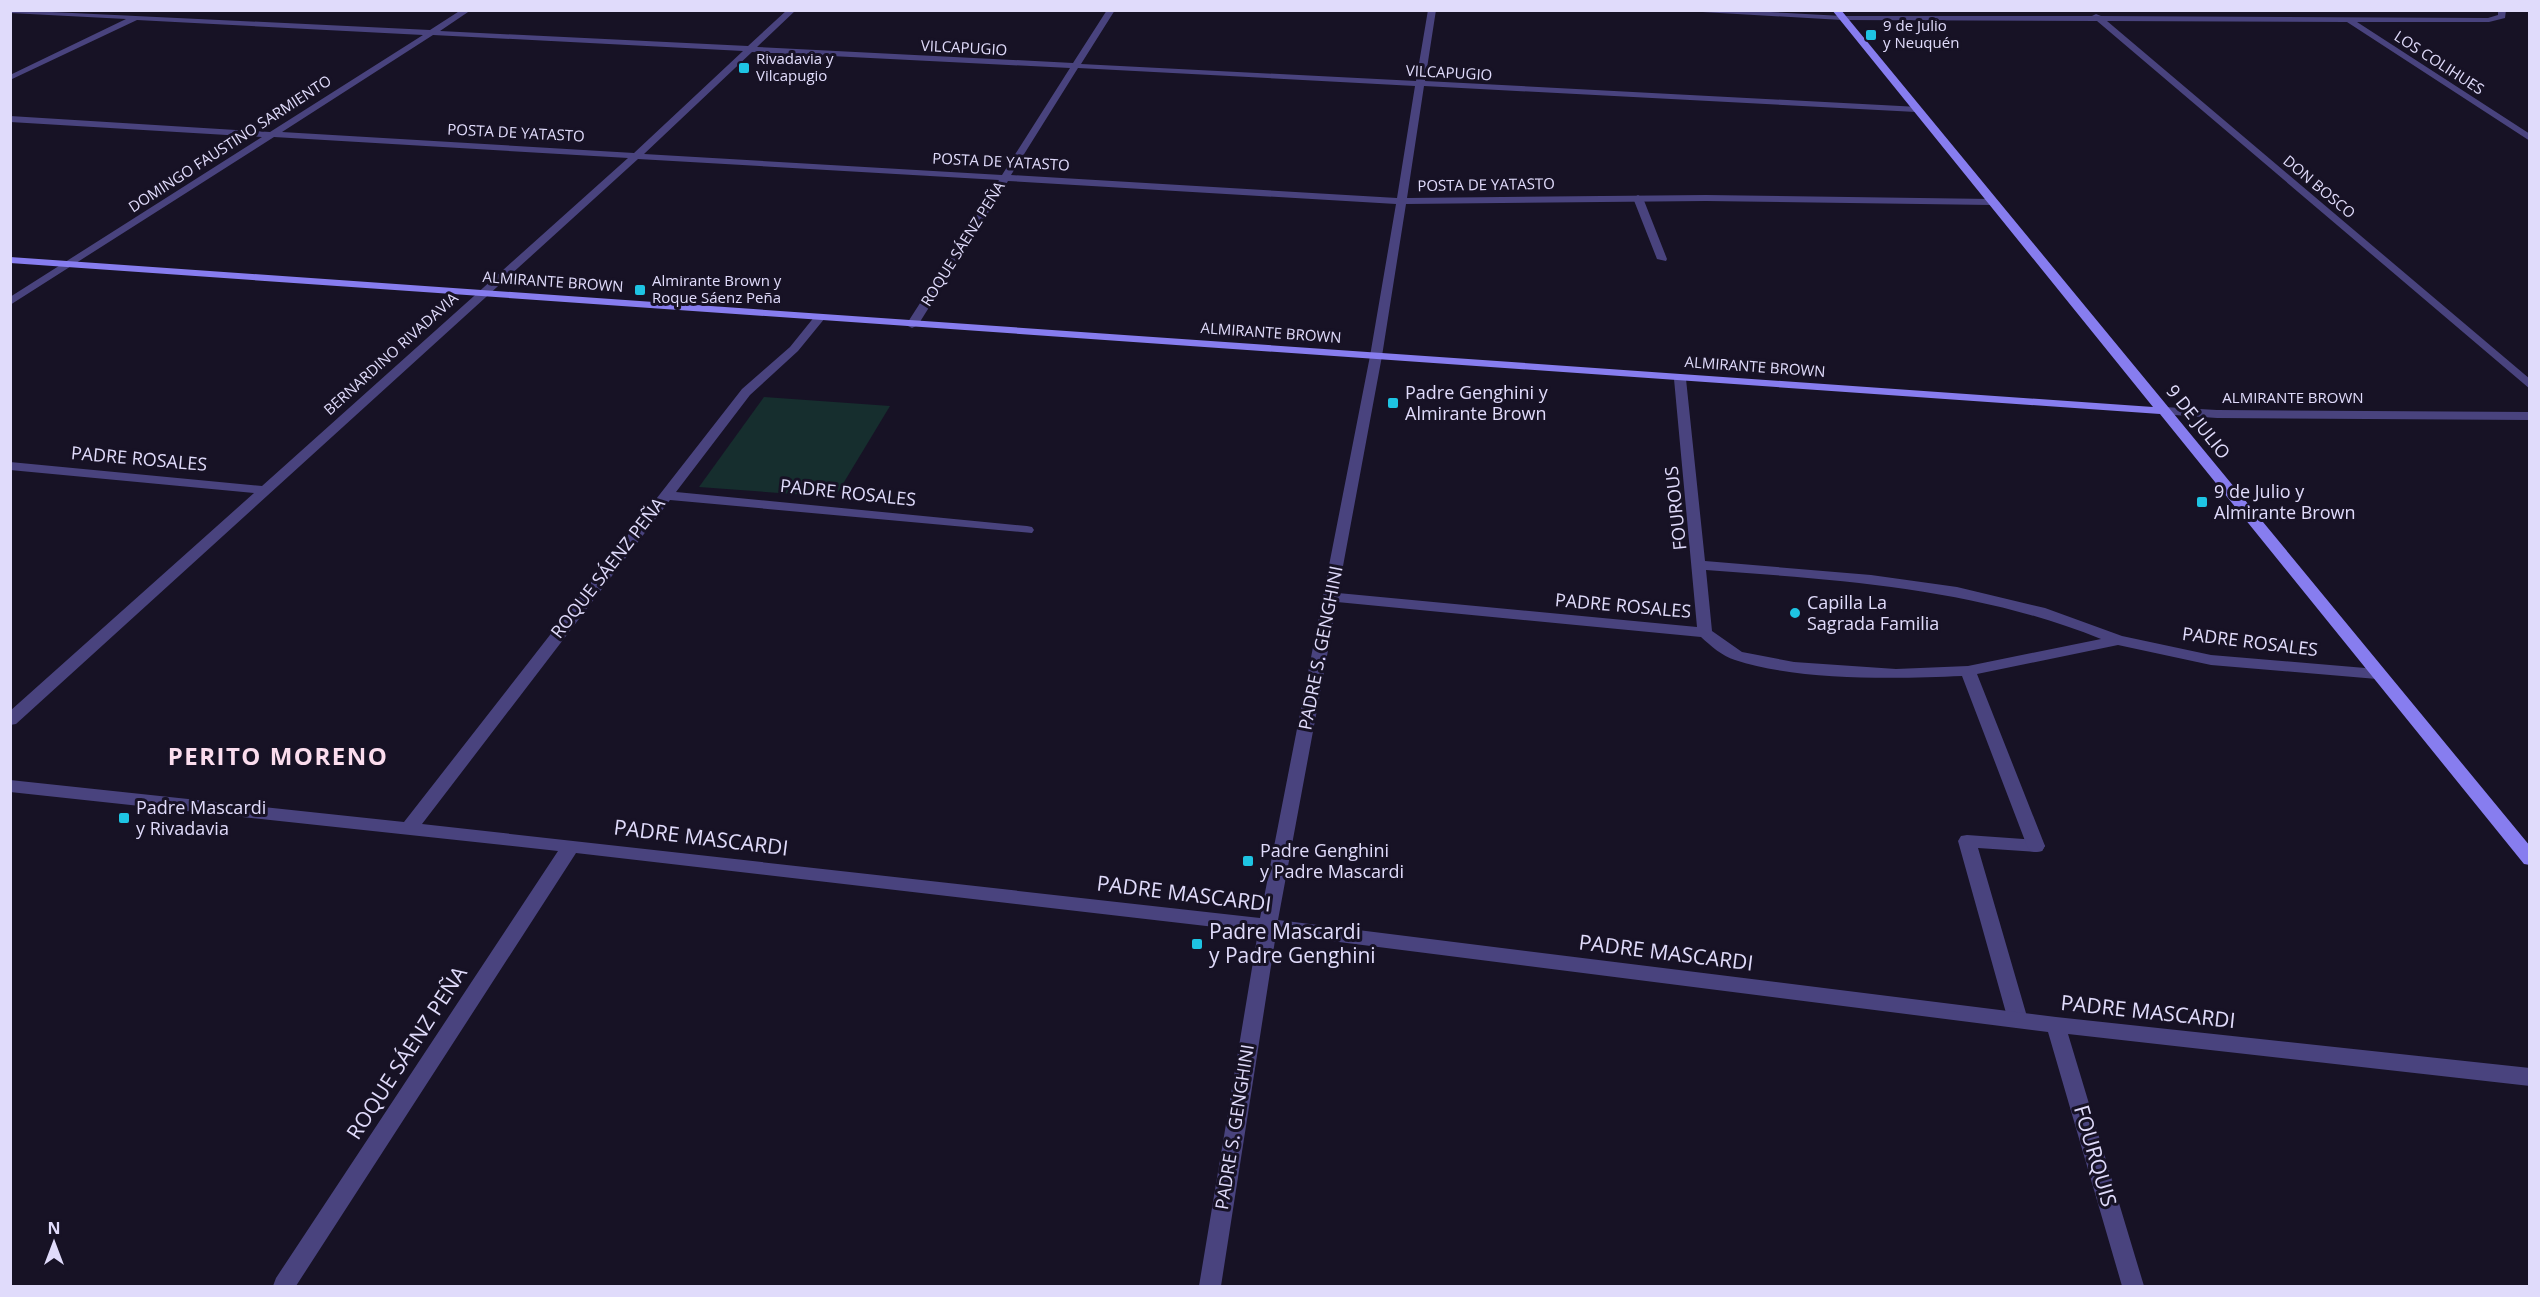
<svg xmlns="http://www.w3.org/2000/svg" width="2540" height="1297" font-family="'Open Sans',sans-serif">
<rect width="100%" height="100%" fill="#171225"/>
<path fill="#162e2e" d="M764,397L890,406L835,497L699,487Z"/>
<g fill="none" stroke-linecap="round" stroke-linejoin="round">
<path fill="#49437e" fill-rule="evenodd" d="M1638,195L1643,198L1667,259L1666,261L1657,259L1633,198Z
M1967,835L2036,840L2042,841L2045,846L2042,851L2036,852L1978,848L2028,1020L2025,1026L2018,1028L2011,1026L2008,1020L1958,841L1961,836Z"/>
<path fill="#49437e" fill-rule="evenodd" d="M10,10L430,30L461,10H471L440,31L748,46L787,10H796L757,47L1073,63L1107,10H1115L1081,64L1416,81L1428,10H1436L1425,81L1919,107V111L1916,112L1424,86L1407,198L1706,195L1991,199L1996,202L1991,205L1706,201L1406,204L1382,356L1338,593L1697,627L1674,379L1680,375L1686,379L1705,561L1871,575L1957,587L2045,608L2122,636L2211,655L2377,669L2385,674L2382,678L2377,679L2211,665L2118,645L1977,674L2045,846L2042,851L2036,852L2030,851L2027,846L1962,676C1895,679 1799,681 1735,660C1722,656 1711,646 1701,637L1337,602L1278,920L2056,1017L2530,1068V1086L2068,1034L2144,1286H2122L2048,1032L1276,934L1221,1286H1199L1258,932L576,853L296,1286H273L276,1278L558,851L10,792V780L404,822L742,389L790,347L815,316L819,315L825,318L798,351L750,395L676,492L1027,526L1032,527L1034,530L1032,533L670,500L422,824L1260,918L1370,356L1396,204L1008,181L918,325L912,328L906,325L999,180L638,159L16,724L10,725V711L254,493L10,470V462L262,486L628,158L274,137L10,305V297L262,137L10,122V116L270,132L423,35L137,20L10,80V75L126,19L10,13ZM433,35L743,51L634,153L282,132ZM752,52L1070,68L1002,175L644,154ZM1078,68L1415,86L1397,198L1011,175ZM1706,570C1840,580 1975,588 2101,639L1968,666L1896,669L1794,662L1742,652L1712,631Z
M1668,10H1732L1842,16H2092L2096,14L2101,16L2488,18L2498,15V10H2506L2505,18L2489,22H2357L2530,134V141L2347,22L2107,21L2530,379V389L2097,21L1842,20Z
M2164,407L2217,410L2530,412V420L2217,418L2160,414V408Z"/>
<path fill="#877def" fill-rule="evenodd" d="M1832,10H1841L2530,846V865L2524,864L2160,414L10,263V257L2153,407Z"/>
</g>
<g fill="#1ec4e3" stroke="#171225" stroke-width="2">
<rect x="1865" y="29" width="12" height="12" rx="3"/>
<rect x="738" y="62" width="12" height="12" rx="3"/>
<rect x="634" y="284" width="12" height="12" rx="3"/>
<rect x="1387" y="397" width="12" height="12" rx="3"/>
<rect x="2196" y="496" width="12" height="12" rx="3"/>
<circle cx="1795" cy="613" r="6"/>
<rect x="118" y="812" width="12" height="12" rx="3"/>
<rect x="1242" y="855" width="12" height="12" rx="3"/>
<rect x="1191" y="938" width="12" height="12" rx="3"/>
</g>
<g text-anchor="middle" stroke-width="6" stroke-linejoin="round" paint-order="stroke">
<g font-size="15" fill="#e0dbfb" stroke="#171225" text-anchor="start">
<text x="1883" y="31">9 de Julio<tspan x="1883" dy="17">y Neuquén</tspan></text>
<text x="756" y="64">Rivadavia y<tspan x="756" dy="17">Vilcapugio</tspan></text>
<text x="652" y="286">Almirante Brown y<tspan x="652" dy="17">Roque Sáenz Peña</tspan></text>
</g>
<g font-size="15" fill="#e0dbfb" stroke="#171225">
<text transform="translate(964 48) rotate(3)" y="5">VILCAPUGIO</text>
<text transform="translate(2439 63) rotate(33)" y="5">LOS COLIHUES</text>
<text transform="translate(1449 73) rotate(3)" y="5">VILCAPUGIO</text>
<text transform="translate(516 133) rotate(3)" y="5">POSTA DE YATASTO</text>
<text transform="translate(230 144) rotate(-33)" y="5">DOMINGO FAUSTINO SARMIENTO</text>
<text transform="translate(1001 162) rotate(3)" y="5">POSTA DE YATASTO</text>
<text transform="translate(1486 185) rotate(-1)" y="5">POSTA DE YATASTO</text>
<text transform="translate(2319 187) rotate(40)" y="5">DON BOSCO</text>
<text transform="translate(963 244) rotate(-58)" y="5">ROQUE SÁENZ PEÑA</text>
<text transform="translate(553 282) rotate(4)" y="5">ALMIRANTE BROWN</text>
<text transform="translate(1271 333) rotate(4)" y="5">ALMIRANTE BROWN</text>
<text transform="translate(391 354) rotate(-42)" y="5">BERNARDINO RIVADAVIA</text>
<text transform="translate(1755 367) rotate(4)" y="5">ALMIRANTE BROWN</text>
<text x="2293" y="403">ALMIRANTE BROWN</text>
</g>
<g font-size="18" fill="#e0dbfb" stroke="#171225" text-anchor="start">
<text x="1405" y="399">Padre Genghini y<tspan x="1405" dy="21">Almirante Brown</tspan></text>
<text x="2214" y="498">9 de Julio y<tspan x="2214" dy="21">Almirante Brown</tspan></text>
<text x="1807" y="609">Capilla La<tspan x="1807" dy="21">Sagrada Familia</tspan></text>
<text x="136" y="814">Padre Mascardi<tspan x="136" dy="21">y Rivadavia</tspan></text>
<text x="1260" y="857">Padre Genghini<tspan x="1260" dy="21">y Padre Mascardi</tspan></text>
</g>
<g font-size="18" fill="#e0dbfb" stroke="#171225">
<text transform="translate(2198 422) rotate(51)" y="6">9 DE JULIO</text>
<text transform="translate(139 459) rotate(5)" y="6">PADRE ROSALES</text>
<text transform="translate(848 493) rotate(6)" y="6">PADRE ROSALES</text>
<text transform="translate(1676 508) rotate(-96)" y="6">FOUROUS</text>
<text transform="translate(608 568) rotate(-52)" y="6">ROQUE SÁENZ PEÑA</text>
<text transform="translate(1623 606) rotate(5)" y="6">PADRE ROSALES</text>
<text transform="translate(2250 642) rotate(7)" y="6">PADRE ROSALES</text>
<text transform="translate(1321 648) rotate(-79)" y="6">PADRE S. GENGHINI</text>
<text transform="translate(1235 1127) rotate(-81)" y="6">PADRE S. GENGHINI</text>
</g>
<g font-size="21" fill="#e0dbfb" stroke="#171225">
<text transform="translate(701 838) rotate(7)" y="7">PADRE MASCARDI</text>
<text transform="translate(1184 894) rotate(7)" y="7">PADRE MASCARDI</text>
<text transform="translate(1666 953) rotate(7)" y="7">PADRE MASCARDI</text>
<text transform="translate(2148 1012) rotate(6)" y="7">PADRE MASCARDI</text>
<text transform="translate(407 1053) rotate(-57)" y="7">ROQUE SÁENZ PEÑA</text>
<text transform="translate(2095 1156) rotate(74)" y="7">FOURQUIS</text>
</g>
<g font-size="21" fill="#e0dbfb" stroke="#171225" text-anchor="start">
<text x="1209" y="939">Padre Mascardi<tspan x="1209" dy="24">y Padre Genghini</tspan></text>
</g>
<g font-size="24" font-weight="bold" letter-spacing="1.5" fill="#fbddee" stroke="#171225">
<text x="278" y="765">PERITO MORENO</text>
</g>
</g>
<rect width="2540" height="1297" fill="none" stroke="#e0dbfb" stroke-width="24"/>
<g transform="translate(54 1243)" stroke="#171225" stroke-width="4.5" paint-order="stroke">
<path d="M0-4.5L10 22L0 15L-10 22Z" fill="#e0dbfb"/>
<text y="-9" font-size="16" font-weight="bold" text-anchor="middle" fill="#e0dbfb">N</text>
</g>
</svg>
